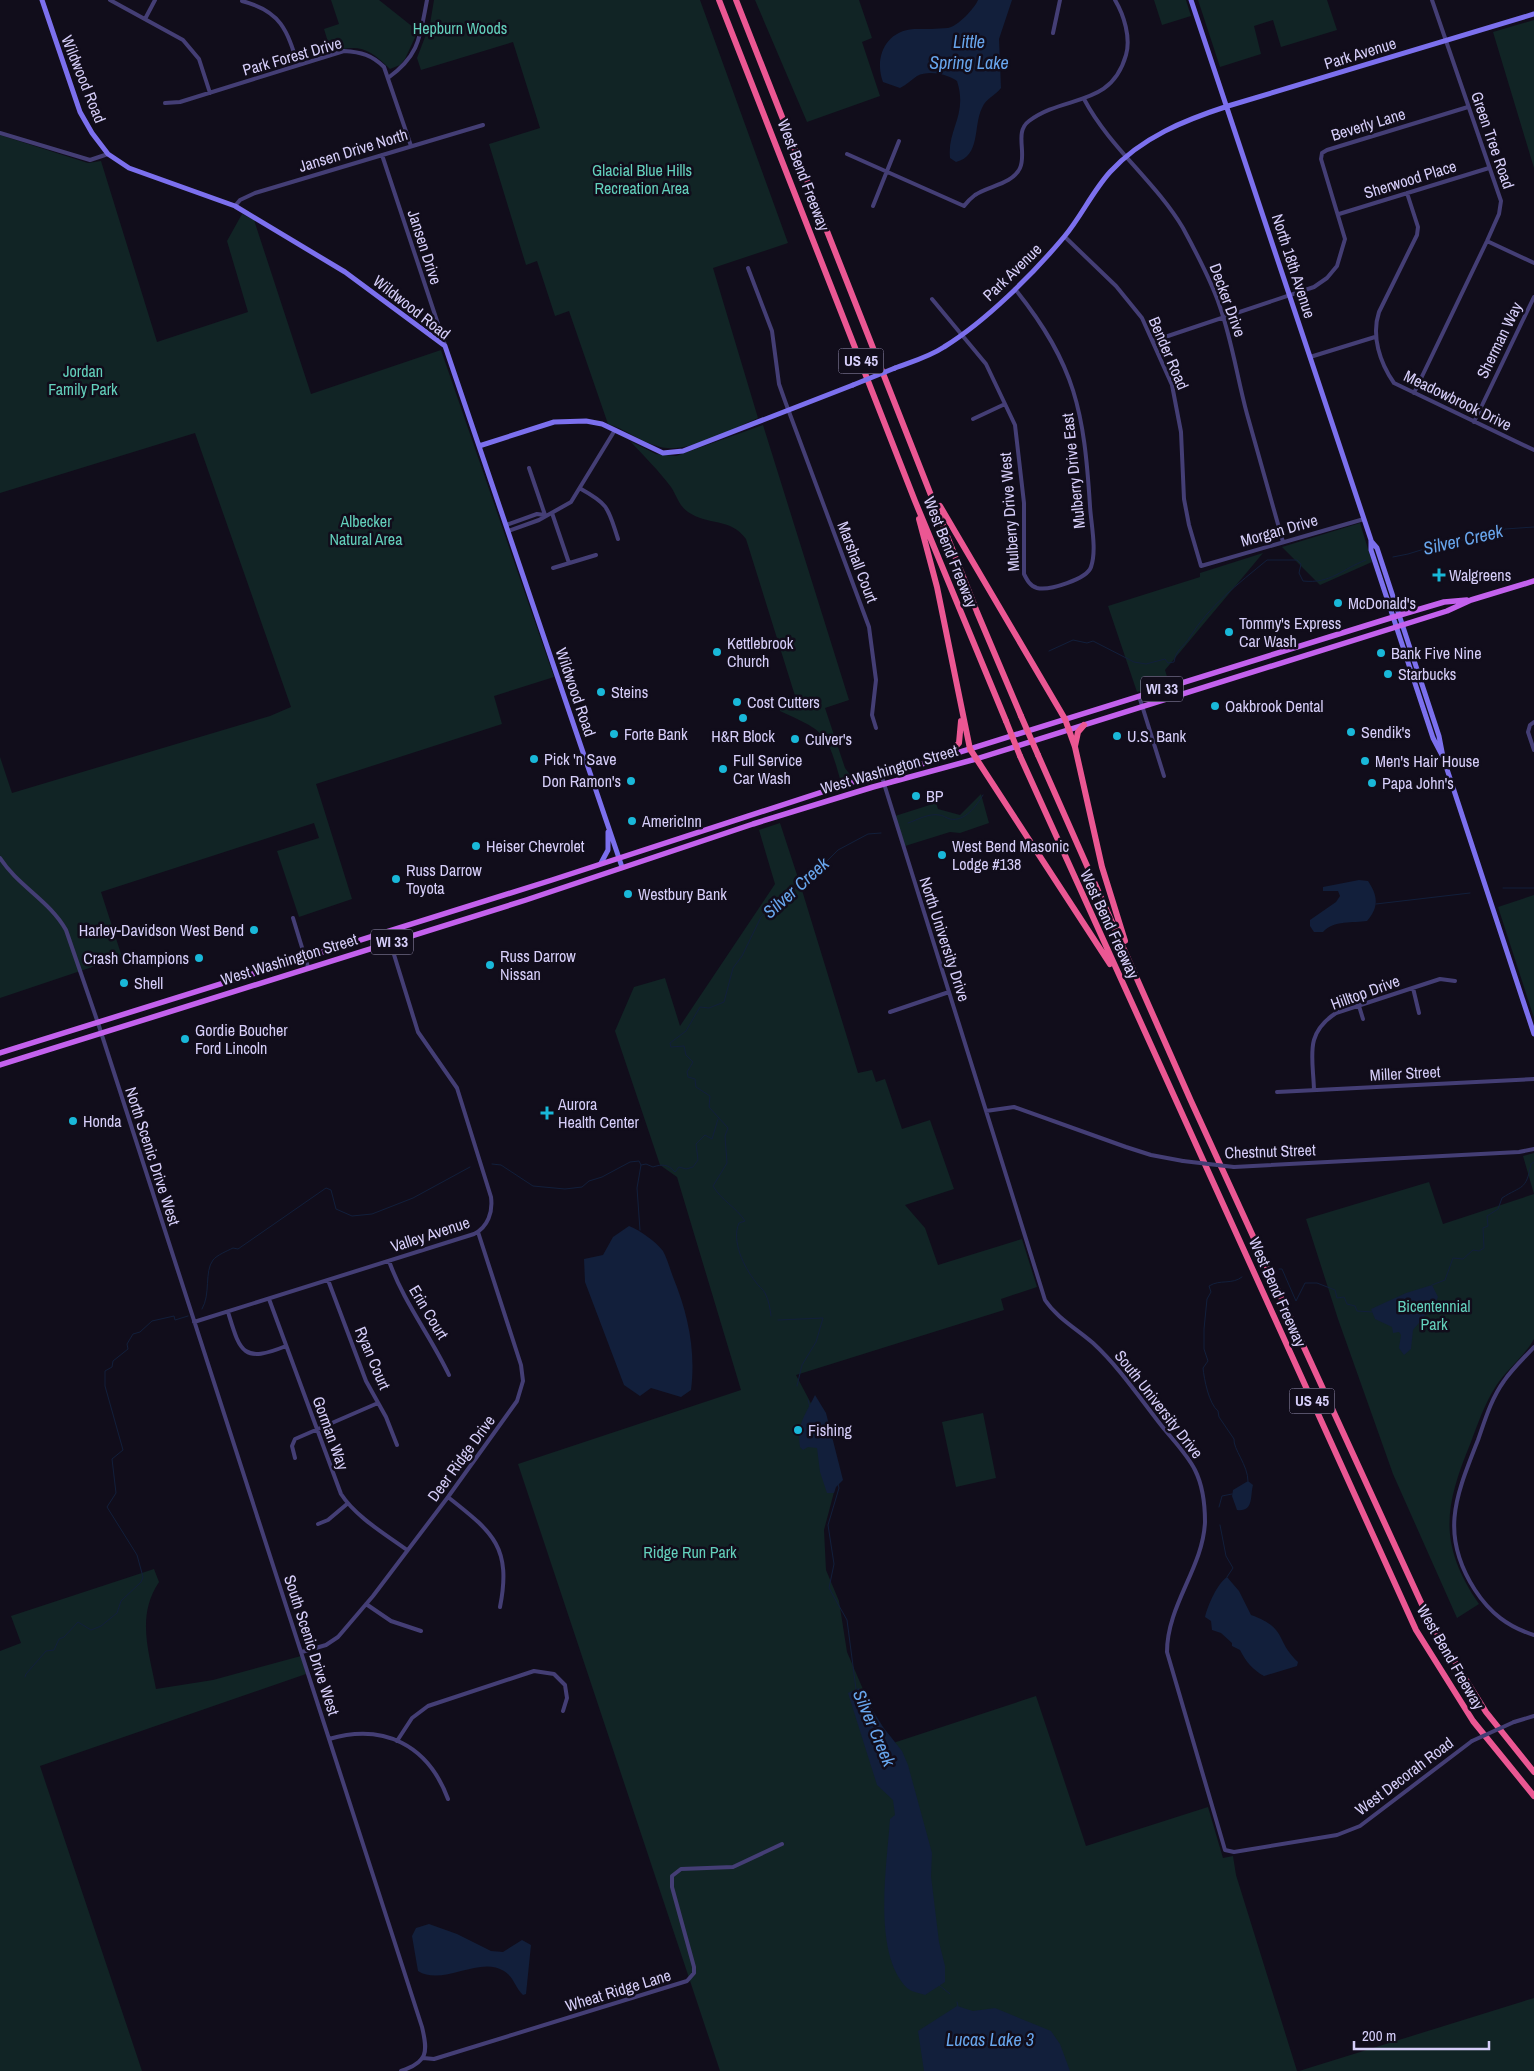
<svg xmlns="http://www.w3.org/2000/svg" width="1534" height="2071" font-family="'Archivo Narrow',sans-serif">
<rect width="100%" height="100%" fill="#110d1b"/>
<path fill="#112425" d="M331,0H379L418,31L405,59L400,65L390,69C370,49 359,43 331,52L324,29L339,24Z
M434,0H700L788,243L713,268L758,418C731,429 686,456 657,446C639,441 625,429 608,424L569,311L555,316L537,261L526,265L489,144L540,128L513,42L421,70L417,58L430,24Z
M755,0H859L872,38L862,42L880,96L807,122Z
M1154,0H1186L1191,16L1162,25Z
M1198,0H1327L1337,30L1281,47L1273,20L1254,26L1261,54L1220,67Z
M1534,20V168L1493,32Z
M0,135L88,163L101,161L157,342L248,312L227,241L242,214L254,220L311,394L441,350L554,677L494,696L502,724L316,784L352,899L299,917L277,851L319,838L314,823L101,892L122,957L0,998V757L12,793L270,716L291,707L195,433L0,493Z
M763,425L849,700L825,708L845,768L851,776L840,779C827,732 824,731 780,711L778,705L796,699L746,539C730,517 708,526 688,512C679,506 677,496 671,487C659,471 644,456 630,441L656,454L676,456Z
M1360,523L1372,562L1320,585L1282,547Z
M1263,553L1165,670L1169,683L1137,692L1108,606L1200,577V573Z
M981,794L989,823L960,833L950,832L905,846L895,816L936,803L938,809L960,815Z
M780,823L801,887L858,1073L872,1070L876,1082L885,1079L902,1129L930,1120L954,1189L905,1205L925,1228L938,1265L1022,1239L1037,1287L1001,1299L1004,1310L796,1375L814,1409L838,1477L824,1530L826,1570L839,1601L847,1652L887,1745L1036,1696L1086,1846L1208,1807L1223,1858L1233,1856L1236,1875L1297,2071H720L518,1464L741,1390L677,1177L660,1165L615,1031L634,987L665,978L680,1026L775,884L759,830Z
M1534,895V1018L1498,907Z
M1534,1153V1339C1524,1357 1507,1369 1496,1386C1485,1403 1478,1423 1471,1442C1444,1507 1438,1544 1479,1604L1457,1618L1393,1474L1338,1319L1306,1219L1429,1182L1443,1224L1534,1194L1523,1156Z
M983,1413L996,1478L956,1487L942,1422Z
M154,1569L159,1582C136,1616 149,1652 156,1689L213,1680L301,1656L306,1674L40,1766L142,2071H0V1651L21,1643L11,1616Z
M1534,1998V2071H1299Z"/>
<path fill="#121f3b" d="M978,0H1012L999,39L1001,88C995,96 986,98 982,108C973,126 981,156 956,162L950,158C947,129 968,115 957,81C947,74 929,70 917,76C911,80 906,85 900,88L883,82C874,58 885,31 914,29C925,29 937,29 948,28C957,27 975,8 978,0Z
M1359,880L1368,881C1378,896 1379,907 1367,921C1354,923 1333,920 1323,932H1314L1310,926V920L1336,902L1340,896L1338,891H1323V887Z
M629,1226C641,1231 655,1241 663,1251C667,1258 670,1269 673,1277C688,1314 696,1350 691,1390L681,1397L651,1388L640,1396L624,1385L585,1282L584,1259L603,1255L613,1237Z
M1432,1285L1438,1297L1435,1304L1413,1330L1411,1349L1404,1355L1399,1348L1401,1335L1399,1332L1393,1333L1392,1327L1375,1319L1371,1309L1406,1293Z
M815,1395L826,1413L843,1480L836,1487L834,1493H827L820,1472L817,1448L808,1447L803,1450L800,1447C796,1424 806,1414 815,1395Z
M1248,1481L1253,1485C1250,1496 1254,1512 1237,1510L1232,1496L1233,1490Z
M1227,1577L1239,1591L1251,1615C1288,1628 1275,1641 1298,1662L1297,1666L1264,1676C1253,1670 1246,1662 1240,1650L1232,1646V1643L1221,1633L1212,1630L1211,1621L1205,1617C1208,1605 1217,1584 1227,1577Z
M859,1688L883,1727L902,1751L908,1765L932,1853L931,1876L939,1942L945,1966V1982L925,1995C920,1993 911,1992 907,1988C872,1953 887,1865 890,1819L895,1815L893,1800L877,1785L848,1693Z
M429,1924L457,1934L491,1951L503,1952L522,1940L531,1945L526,1994L523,1995C515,1988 514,1977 504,1971C479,1955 443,1987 418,1971L412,1936L416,1928Z
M957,2006L973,2011L995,2008L1051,2031L1060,2044L1070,2071H924L918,2031Z"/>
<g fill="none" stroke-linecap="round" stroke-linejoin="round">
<path stroke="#121f3b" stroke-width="1" d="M1393,557L1408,554L1447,542L1475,538L1505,529L1534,527
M1049,651L1073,640L1087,643L1093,641L1134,662L1146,664L1165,659L1168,663L1174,662C1176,649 1184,647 1190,637C1209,606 1238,584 1267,560H1297L1301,564L1299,573L1303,581C1331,584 1342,569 1366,560
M908,823C917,820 929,813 939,815C943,815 946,818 950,819C965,822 976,806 983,795
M1503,888H1534
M1376,904L1470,893
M492,1164L501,1165L533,1186L565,1189L582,1187L589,1181L602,1177L630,1162L639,1161L641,1165
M640,1230L637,1188L641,1165L646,1164L653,1167C662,1164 668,1164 675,1172L679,1167L686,1169L693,1167L698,1160L696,1144L705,1135L712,1139L718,1119
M1279,1269H1282L1296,1301L1305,1283H1317L1335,1290L1337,1298L1344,1297L1347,1304L1355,1306L1357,1311L1373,1312
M1242,1277C1232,1285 1220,1279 1209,1286L1211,1292L1207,1299L1204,1329V1349L1208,1361L1203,1368C1204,1379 1209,1404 1218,1411L1219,1417L1234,1439C1233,1449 1248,1465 1248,1481
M1432,1285L1445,1280L1453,1258L1463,1259L1473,1250L1479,1251L1484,1248L1483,1228L1488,1226L1487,1216L1498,1209L1502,1198C1522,1185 1526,1191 1531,1164L1534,1162
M202,1309C211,1294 204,1272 213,1260C217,1255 227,1251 233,1248L238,1249L326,1188L331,1190L336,1209L352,1216L372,1214L413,1198L470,1167
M771,1316C770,1308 769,1301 765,1293C763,1289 758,1286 755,1281C744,1267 731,1241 739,1223L745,1221C736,1207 721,1200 713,1186L727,1163L725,1136L728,1128L709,1107L710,1096L696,1087L695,1079L688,1077L687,1072L693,1062L686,1055L684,1046L671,1047L670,1043L686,1031L700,1007L709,1008L724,1002L733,968L742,956L761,917L772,905L807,881L838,850L868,834L881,833
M778,1320L823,1318L816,1342L802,1365L797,1386
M808,1400L810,1407
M838,1484L839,1488L828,1525L834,1564L829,1588L847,1620L856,1689
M1219,1507L1222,1496L1232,1494
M1220,1525L1226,1556L1233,1568L1227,1577
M25,1677L26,1674L46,1651L54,1650L59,1639L64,1637L78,1622L91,1630L101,1626L117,1613L121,1601L141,1582L143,1577L137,1555L107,1507L116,1493L112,1459L123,1450L105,1386V1371L112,1367L113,1361L128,1349L127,1344L133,1334L140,1332L152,1321L174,1316L175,1320L188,1316
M939,1985L950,1994
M957,2002L958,2007"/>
<path stroke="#443e75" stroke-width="4" d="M110,0L183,40L199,59L210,93
M242,1C281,11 287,30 298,65
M145,19L155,0
M1053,33L1060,0
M388,78C420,55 420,36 427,0
M1084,99C1110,148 1155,181 1183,228C1196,252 1210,278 1219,304C1232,340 1237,377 1247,414C1259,457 1271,500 1283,542
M165,103L180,102L344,51C361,52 372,55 384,67L411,146
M0,133L90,160L108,154
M847,154L964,206C967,202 971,198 975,195C988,186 1013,184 1020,168C1027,153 1014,132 1029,121C1065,94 1111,108 1126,55C1131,38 1124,15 1115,0
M382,155L445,345
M1407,193L1418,227L1417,235L1379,312C1371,336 1380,363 1394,383L1534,450
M235,206L240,200L255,193L483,125
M873,206L899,141
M1339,214L1489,168
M1065,237L1116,286L1142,318L1172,385L1181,432L1184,499L1189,525L1201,566L1364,519
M1487,241L1534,263
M748,268L772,331L779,384L785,401L869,627L876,680L872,715L876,728
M932,299L986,364L1015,425L1024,503V574C1027,580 1030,586 1037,588C1049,591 1087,579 1091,567C1097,550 1091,524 1090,506C1084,412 1076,365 1015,289
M1153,341L1314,287L1327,278L1337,266L1345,239L1321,159L1322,153L1327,150L1468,107
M1310,357L1375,337
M1414,393L1487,241L1499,214L1501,201L1432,0
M973,419L1005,404
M1474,422L1534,297
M529,468L545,515
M581,489C610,505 608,509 618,539
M552,513L569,563
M506,525L537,514L545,515
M508,531L539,520L571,502L615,430
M553,568L596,555
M1139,696L1164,776
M1534,722L1530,725L1528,732L1534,750
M881,774L1045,1300C1057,1318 1077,1329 1093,1343C1119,1367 1139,1397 1161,1425C1172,1439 1187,1454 1195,1470C1203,1486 1205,1505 1205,1522C1203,1568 1167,1605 1167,1652L1225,1850L1234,1852L1337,1835L1360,1826L1472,1741
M0,858C18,886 50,901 66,930L98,1023L422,2027C428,2052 428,2062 401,2071
M293,918L308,967
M1413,988L1419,1013
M1359,1006L1363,1019
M890,1012L949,992
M1314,1090C1313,1056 1304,1034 1336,1013L1440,979L1455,981
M1277,1092L1534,1079
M986,1111L1014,1107L1126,1147L1151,1155L1183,1161
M1234,1167L1519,1152L1534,1149
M389,1261C404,1303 430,1335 449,1375
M328,1280L366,1381L386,1417L397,1445
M269,1299L341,1494C356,1517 385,1534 407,1550
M228,1312C240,1351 242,1364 286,1346
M194,1322L474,1234C488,1227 493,1212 491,1197L457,1088L418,1032L387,932
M1534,1347C1524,1358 1512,1369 1504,1381C1491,1399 1485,1420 1478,1440C1456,1496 1439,1534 1475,1590C1490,1613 1508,1627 1534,1635
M295,1458L292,1446L295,1439L378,1403
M448,1497C492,1532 512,1546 500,1607
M318,1524L328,1520L347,1504
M366,1604L391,1621L421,1631
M302,1652L326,1645L338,1637L373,1596L448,1497L517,1401L523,1381L521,1365L478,1232
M1514,1722L1534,1716
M329,1739C384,1723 428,1745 448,1799
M397,1741L412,1718L428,1706L534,1671L554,1674L565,1685L567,1698L563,1711
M423,2058L434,2059L687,1981L694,1973V1967L672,1887V1876L681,1869L733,1867L782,1844"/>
<path stroke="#7c70ee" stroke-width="5" d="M42,0L80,112L92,133L108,154L129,168L235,206L345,272L445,346L622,867
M1191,0L1371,540V550L1433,738L1443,757
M895,368C911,362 929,357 944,347C986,321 1032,275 1064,237C1081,217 1092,192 1110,172C1142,137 1185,120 1228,106L1534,14
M479,446L554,422L586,421L602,424L663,453L683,451L853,385
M1371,541L1377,548L1439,736L1443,757L1534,1034
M601,863L608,850V832"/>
<path stroke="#c361ed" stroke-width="5.5" d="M0,1053L552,880L859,780L912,767L1400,615L1444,602L1467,600
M0,1065L526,900L753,824L873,787L976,759L1447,611L1471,600L1534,581"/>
<path stroke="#eb5793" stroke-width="6" d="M719,0L915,501L1006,721
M736,0L977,612L1021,716
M940,506L1065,719L1075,747L1102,867L1125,941
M919,519L937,587L970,749L1110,964
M1075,746L1078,732L1084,725
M1038,755L1191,1101L1430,1622L1486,1712L1534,1772
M1020,756L1416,1630L1473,1721L1534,1796
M946,757L959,743L961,721"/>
<path stroke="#443e75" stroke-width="4" d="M1183,1161L1234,1167
M1472,1741L1514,1722"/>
<path stroke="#7c70ee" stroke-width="5" d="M853,385L895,368"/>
<path stroke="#eb5793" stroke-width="6" d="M1021,716L1038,755
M1006,721L1020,756"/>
</g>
<g fill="#19b8d9" stroke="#110d1b" stroke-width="2">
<path d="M1436.5 567.5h5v5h5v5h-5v5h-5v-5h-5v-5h5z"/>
<circle cx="1338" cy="603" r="5"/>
<circle cx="1229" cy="632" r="5"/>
<circle cx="717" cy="652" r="5"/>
<circle cx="1381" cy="653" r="5"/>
<circle cx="1388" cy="674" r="5"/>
<circle cx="601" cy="692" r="5"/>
<circle cx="737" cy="702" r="5"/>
<circle cx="1215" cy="706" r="5"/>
<circle cx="743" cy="718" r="5"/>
<circle cx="1351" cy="732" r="5"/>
<circle cx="614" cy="734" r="5"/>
<circle cx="1117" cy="736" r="5"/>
<circle cx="795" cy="739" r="5"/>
<circle cx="534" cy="759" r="5"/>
<circle cx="1365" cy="761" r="5"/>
<circle cx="723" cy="769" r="5"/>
<circle cx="631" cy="781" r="5"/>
<circle cx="1372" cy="783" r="5"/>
<circle cx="916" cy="796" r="5"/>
<circle cx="632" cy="821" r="5"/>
<circle cx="476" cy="846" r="5"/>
<circle cx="942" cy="855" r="5"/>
<circle cx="396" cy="879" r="5"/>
<circle cx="628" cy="894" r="5"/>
<circle cx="254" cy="930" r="5"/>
<circle cx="199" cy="958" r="5"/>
<circle cx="490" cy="965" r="5"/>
<circle cx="124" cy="983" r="5"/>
<circle cx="185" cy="1039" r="5"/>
<path d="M544.5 1105.5h5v5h5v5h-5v5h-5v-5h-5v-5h5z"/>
<circle cx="73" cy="1121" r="5"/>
<circle cx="798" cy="1430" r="5"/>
</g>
<g text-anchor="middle" stroke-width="5" stroke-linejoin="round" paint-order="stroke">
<g fill="#110d1b" stroke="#9b94b6" stroke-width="1">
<rect x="838.5" y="348.5" width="45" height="25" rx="4"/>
<rect x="1141" y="676.5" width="42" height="25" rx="4"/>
<rect x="371" y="929.5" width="42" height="25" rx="4"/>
<rect x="1289.5" y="1388.5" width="45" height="25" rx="4"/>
</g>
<g font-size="15" font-weight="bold" fill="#d6cef9">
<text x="861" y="366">US 45</text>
<text x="1162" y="694">WI 33</text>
<text x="392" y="947">WI 33</text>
<text x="1312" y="1406">US 45</text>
</g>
<g font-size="16" fill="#63d0bc" stroke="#110d1b">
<text x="460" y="34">Hepburn Woods</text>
<text x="642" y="176">Glacial Blue Hills<tspan x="642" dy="18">Recreation Area</tspan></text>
<text x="83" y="377">Jordan<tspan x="83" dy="18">Family Park</tspan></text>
<text x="366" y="527">Albecker<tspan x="366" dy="18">Natural Area</tspan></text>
<text x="1434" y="1312">Bicentennial<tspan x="1434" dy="18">Park</tspan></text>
<text x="690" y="1558">Ridge Run Park</text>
</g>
<g font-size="16" fill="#d6cef9" stroke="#110d1b">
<text transform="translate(1360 53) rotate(-17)" y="6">Park Avenue</text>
<text transform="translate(292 56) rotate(-16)" y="6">Park Forest Drive</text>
<text transform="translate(84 79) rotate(68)" y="6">Wildwood Road</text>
<text transform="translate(1368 124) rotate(-17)" y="6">Beverly Lane</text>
<text transform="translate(1493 140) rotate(71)" y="6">Green Tree Road</text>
<text transform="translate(353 150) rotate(-17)" y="6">Jansen Drive North</text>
<text transform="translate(804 175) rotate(69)" y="6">West Bend Freeway</text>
<text transform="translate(1410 179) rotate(-17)" y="6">Sherwood Place</text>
<text transform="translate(425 247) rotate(72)" y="6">Jansen Drive</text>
<text transform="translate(1294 266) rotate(72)" y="6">North 18th Avenue</text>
<text transform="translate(1012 272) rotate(-44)" y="6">Park Avenue</text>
<text transform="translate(1228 300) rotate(70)" y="6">Decker Drive</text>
<text transform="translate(412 307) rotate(38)" y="6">Wildwood Road</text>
<text transform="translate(1499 340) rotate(-64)" y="6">Sherman Way</text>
<text transform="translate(1169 353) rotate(67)" y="6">Bender Road</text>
<text transform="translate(1458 400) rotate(26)" y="6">Meadowbrook Drive</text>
<text transform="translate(1073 471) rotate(-96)" y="6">Mulberry Drive East</text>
<text transform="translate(1009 512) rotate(-94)" y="6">Mulberry Drive West</text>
<text transform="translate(1279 530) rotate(-16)" y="6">Morgan Drive</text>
<text transform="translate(951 552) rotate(68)" y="6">West Bend Freeway</text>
<text transform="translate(858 562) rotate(69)" y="6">Marshall Court</text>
<text transform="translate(576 692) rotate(71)" y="6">Wildwood Road</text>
<text transform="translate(889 769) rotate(-16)" y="6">West Washington Street</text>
<text transform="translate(1110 924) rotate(65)" y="6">West Bend Freeway</text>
<text transform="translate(945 939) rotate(72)" y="6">North University Drive</text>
<text transform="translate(289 959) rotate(-17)" y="6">West Washington Street</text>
<text transform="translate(1365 992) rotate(-20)" y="6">Hilltop Drive</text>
<text transform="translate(1405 1073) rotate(-3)" y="6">Miller Street</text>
<text transform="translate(1270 1151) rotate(-2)" y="6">Chestnut Street</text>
<text transform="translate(153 1156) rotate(72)" y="6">North Scenic Drive West</text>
<text transform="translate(430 1234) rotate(-18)" y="6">Valley Avenue</text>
<text transform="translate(1278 1292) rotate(66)" y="6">West Bend Freeway</text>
<text transform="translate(429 1312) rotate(59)" y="6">Erin Court</text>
<text transform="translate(373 1358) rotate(67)" y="6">Ryan Court</text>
<text transform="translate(1159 1404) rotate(52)" y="6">South University Drive</text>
<text transform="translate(331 1433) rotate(70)" y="6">Gorman Way</text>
<text transform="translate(461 1458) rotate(-54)" y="6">Deer Ridge Drive</text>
<text transform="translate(312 1645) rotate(72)" y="6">South Scenic Drive West</text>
<text transform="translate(1451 1657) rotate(60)" y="6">West Bend Freeway</text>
<text transform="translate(1404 1776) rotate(-37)" y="6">West Decorah Road</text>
<text transform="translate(618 1990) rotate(-17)" y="6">Wheat Ridge Lane</text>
</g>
<g font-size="16" fill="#d6cef9" stroke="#110d1b" text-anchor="start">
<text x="1449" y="581">Walgreens</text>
<text x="1348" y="609">McDonald's</text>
<text x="1239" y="629">Tommy's Express<tspan x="1239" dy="18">Car Wash</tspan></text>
<text x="727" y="649">Kettlebrook<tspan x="727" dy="18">Church</tspan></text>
<text x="1391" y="659">Bank Five Nine</text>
<text x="1398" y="680">Starbucks</text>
<text x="611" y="698">Steins</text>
<text x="747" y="708">Cost Cutters</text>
<text x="1225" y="712">Oakbrook Dental</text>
<text x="1361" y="738">Sendik's</text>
<text x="624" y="740">Forte Bank</text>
<text x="743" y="742" text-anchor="middle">H&amp;R Block</text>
<text x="1127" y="742">U.S. Bank</text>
<text x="805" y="745">Culver's</text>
<text x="544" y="765">Pick 'n Save</text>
<text x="733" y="766">Full Service<tspan x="733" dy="18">Car Wash</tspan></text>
<text x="1375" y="767">Men's Hair House</text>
<text x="621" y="787" text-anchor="end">Don Ramon's</text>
<text x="1382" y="789">Papa John's</text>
<text x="926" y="802">BP</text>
<text x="642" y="827">AmericInn</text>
<text x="486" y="852">Heiser Chevrolet</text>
<text x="952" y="852">West Bend Masonic<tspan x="952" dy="18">Lodge #138</tspan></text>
<text x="406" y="876">Russ Darrow<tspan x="406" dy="18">Toyota</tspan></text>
<text x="638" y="900">Westbury Bank</text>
<text x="244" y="936" text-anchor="end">Harley-Davidson West Bend</text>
<text x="500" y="962">Russ Darrow<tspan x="500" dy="18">Nissan</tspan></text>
<text x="189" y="964" text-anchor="end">Crash Champions</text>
<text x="134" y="989">Shell</text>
<text x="195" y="1036">Gordie Boucher<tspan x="195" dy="18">Ford Lincoln</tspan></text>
<text x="558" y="1110">Aurora<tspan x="558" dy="18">Health Center</tspan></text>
<text x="83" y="1127">Honda</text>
<text x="808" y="1436">Fishing</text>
</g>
<g font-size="18" font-style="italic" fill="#68a6ed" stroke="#110d1b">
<text x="969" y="48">Little<tspan x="969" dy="21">Spring Lake</tspan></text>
<text transform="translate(1463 540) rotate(-13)" y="6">Silver Creek</text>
<text transform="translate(796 888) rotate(-42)" y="6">Silver Creek</text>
<text transform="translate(874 1728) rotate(67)" y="6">Silver Creek</text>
<text x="990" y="2046">Lucas Lake 3</text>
</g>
</g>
<path d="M1354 2041v8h135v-8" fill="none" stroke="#d6cef9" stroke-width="2.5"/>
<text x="1362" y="2041" font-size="15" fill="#d6cef9" stroke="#110d1b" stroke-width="4" paint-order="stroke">200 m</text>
</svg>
